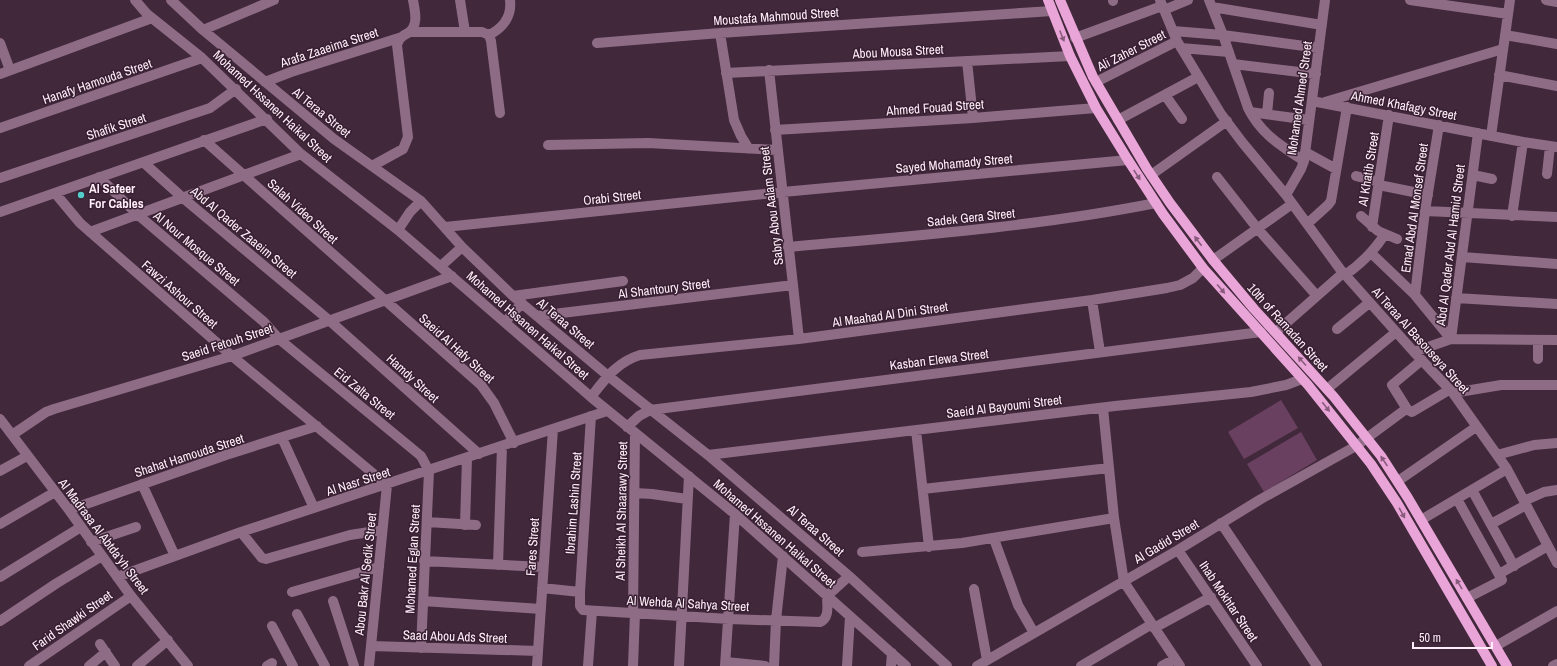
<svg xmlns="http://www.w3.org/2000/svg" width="1557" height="666" font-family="'Archivo Narrow',sans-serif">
<rect width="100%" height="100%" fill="#41283b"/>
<path fill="#6a4060" d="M1281,400L1298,428L1244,459L1228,432Z
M1301,432L1317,460L1264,492L1247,464Z"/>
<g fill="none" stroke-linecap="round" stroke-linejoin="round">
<path stroke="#8e6c85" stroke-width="10" d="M135,0L147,14L202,58L301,154L398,230L591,397L735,514L906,666
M171,0L203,30L334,139L421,201L462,247L513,296L607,375L708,455L849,576L947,666
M460,0L465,32
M1113,0V1
M1160,0L1177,41L1221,114L1242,142L1286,195L1340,269L1414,352L1453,393L1507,469L1557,563
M1209,0L1223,35L1248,108C1261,134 1280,145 1304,161
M1410,0L1508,14
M1546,0L1557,2
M1212,7L1322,25
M1164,10L1188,0
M203,30L274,0
M1173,31L1223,35L1319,48
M410,32H482L489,35L491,41L500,113
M720,33L734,120L741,136L749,149
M489,35C503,28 512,16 510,0
M1505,35L1557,44
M1075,38L1162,6
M0,43L10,70
M597,43L720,33L1052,11
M1181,48L1229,52
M967,61L973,118
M1233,64L1316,74
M769,70L799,339
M726,73L1070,56
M0,74L152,18
M1499,75L1557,86
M265,82L291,72L402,37
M1096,82L1177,41
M1165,95L1182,119
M1312,101L1523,142L1557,147
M1325,102L1503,49
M1250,112L1309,120
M1267,114L1269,93
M1118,120L1198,77
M0,128L202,58
M775,130L973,118L1096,108
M1491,136L1510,0
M204,140L481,385L494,403L514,443
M548,145L648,143L777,150
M1305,152L1336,169
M143,162L183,198L330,321L479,454
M372,166L403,149L408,137L397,45C399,38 402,36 408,33C419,26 415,11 413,0
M1547,174L1550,146
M1151,175L1227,121
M1473,175L1492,179
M1356,176L1379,182
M99,177L137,214L264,322L279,339L421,456L429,471L421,648
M1217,177L1257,228L1317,296
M0,178L210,108L236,89
M1379,185L1428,195
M55,193L80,223L232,356L387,485L369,666
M1286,195L1301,169L1304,161L1325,0
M1425,211L1557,217
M0,212L267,119
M1361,216L1378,231L1397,239
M1512,216L1523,142
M1307,224L1328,205L1331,201L1347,107
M445,227L783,192L1128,160
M1372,227L1389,115
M398,230L410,212L421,201
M90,232L301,154
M788,247C911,236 1035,227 1156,203
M1371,253L1415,295L1451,339L1478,133
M1462,257L1557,264
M1213,260L1292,204
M441,266L462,247
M1345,275C1361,264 1374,251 1385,234
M1415,295L1425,211L1439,125
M513,296L623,281
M1456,298L1557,304
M1092,300L1100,352
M537,316L793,285
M505,322L522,303
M1337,329L1369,303
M1276,332L1343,273
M1538,340V359
M1414,352L1451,339L1557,340
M1327,389L1396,332
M1453,393L1501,385H1557
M591,397C605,379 617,362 640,355L799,339L1092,300L1167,288L1180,285L1193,278L1203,268
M1103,408L1114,518L1124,582L1180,666
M1407,409L1392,385L1422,360
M0,419L69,510L131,596L188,666
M627,427L639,416L650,410L1261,332
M916,430L929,547
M12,435L46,412L54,409L232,356L452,276
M282,438L314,508
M708,455L1115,406L1251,392L1286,385L1302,379
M1497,455L1534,445L1557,443
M0,471L27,456
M1398,481L1476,427
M142,484L175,556
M923,489L1109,468
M1472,490L1514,566
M635,493L652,494L687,499
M1457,499L1502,580L1467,598
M1524,501L1544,492L1557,490
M69,510L226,455L317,426
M1421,520L1507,469
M427,522L476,525
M1221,523L1317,666
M0,524L55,492
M1491,524L1526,505
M465,525L467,458
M241,532L262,558L266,559L350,535L382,530
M994,539L1018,605L1034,633
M91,542L136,527
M1178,550L1257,666
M862,552L962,543L1114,518
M424,561L543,567
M498,565L502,446
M1499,574L1548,546
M0,577L81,527
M117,577L241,532L607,411
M542,588L580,592V606L583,610L729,619L820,622C830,618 827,605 827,596L849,576
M974,589L987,660
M292,592L379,567
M580,592L591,416
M333,601L354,666
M423,601L541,609
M633,613L635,433
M297,614L325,666
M0,621L57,583L102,556
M272,626L293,666
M1154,628L1211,597
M100,644L115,666
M371,646L538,651
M1496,646L1557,611
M726,662L765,666
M29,666L131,596
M89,666L106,652
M137,666L168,640
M267,666L272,663
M537,666L553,429
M588,666L592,611
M633,666L635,613
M679,666L689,476
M725,666L735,514
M774,666L776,620L783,556
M847,666L850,616
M891,666L892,653
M977,666L1178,550L1261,499L1356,446L1406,409L1412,412L1449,390
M1081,666L1152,624
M1162,666L1175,659
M1553,666L1557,664"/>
<path stroke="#eaa5d8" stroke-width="10" d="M1048,0L1070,56L1096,108L1128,160L1163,214L1203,268L1308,385L1371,464L1397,503L1492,666
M1060,0L1093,77L1147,169L1170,203L1213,260L1254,309L1334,397L1381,456L1408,498L1507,666"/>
</g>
<defs><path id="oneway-solid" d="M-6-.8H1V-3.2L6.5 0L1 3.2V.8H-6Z"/></defs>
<g fill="#885b7c">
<use href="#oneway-solid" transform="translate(1062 36) rotate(68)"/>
<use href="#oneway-solid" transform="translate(1137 175) rotate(57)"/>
<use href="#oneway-solid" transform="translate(1198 241) rotate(-127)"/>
<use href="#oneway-solid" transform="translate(1221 289) rotate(49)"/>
<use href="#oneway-solid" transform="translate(1302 361) rotate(-132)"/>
<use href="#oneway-solid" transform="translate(1326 407) rotate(52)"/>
<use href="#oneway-solid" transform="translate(1384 461) rotate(-124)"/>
<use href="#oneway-solid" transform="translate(1402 513) rotate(61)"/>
<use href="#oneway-solid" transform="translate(1459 584) rotate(-121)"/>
</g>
<circle fill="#53cdc9" stroke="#371f31" stroke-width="1.5" cx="81" cy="195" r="4"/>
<g text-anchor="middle" stroke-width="3" stroke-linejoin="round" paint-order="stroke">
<g font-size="13" fill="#ffeef9" stroke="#371f31">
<text transform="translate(776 16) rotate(-4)" y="5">Moustafa Mahmoud Street</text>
<text transform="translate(329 47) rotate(-18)" y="5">Arafa Zaaeima Street</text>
<text transform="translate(1131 50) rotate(-27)" y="5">Ali Zaher Street</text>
<text transform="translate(898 51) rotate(-3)" y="5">Abou Mousa Street</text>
<text transform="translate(97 81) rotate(-19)" y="5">Hanafy Hamouda Street</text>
<text transform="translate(1299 98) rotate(-82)" y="5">Mohamed Ahmed Street</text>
<text transform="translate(1404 105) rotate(11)" y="5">Ahmed Khafagy Street</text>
<text transform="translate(273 106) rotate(43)" y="5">Mohamed Hssanen Haikal Street</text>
<text transform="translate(935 107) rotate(-4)" y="5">Ahmed Fouad Street</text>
<text transform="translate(322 112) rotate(39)" y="5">Al Teraa Street</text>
<text transform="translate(116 126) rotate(-18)" y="5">Shafik Street</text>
<text transform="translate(954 163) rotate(-5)" y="5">Sayed Mohamady Street</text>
<text transform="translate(1368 169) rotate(-81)" y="5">Al Khatib Street</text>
<text transform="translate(612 197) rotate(-6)" y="5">Orabi Street</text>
<text transform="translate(771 206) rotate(-97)" y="5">Sabry Abou Aalam Street</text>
<text transform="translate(1414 208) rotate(-82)" y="5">Emad Abd Al Monsef Street</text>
<text transform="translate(303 211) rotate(42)" y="5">Salah Video Street</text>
<text transform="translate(971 217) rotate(-6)" y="5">Sadek Gera Street</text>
<text transform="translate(244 232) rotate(40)" y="5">Abd Al Qader Zaaeim Street</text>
<text transform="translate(1450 245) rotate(-83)" y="5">Abd Al Qader Abd Al Hamid Street</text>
<text transform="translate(197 248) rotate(40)" y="5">Al Nour Mosque Street</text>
<text transform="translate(664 288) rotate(-7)" y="5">Al Shantoury Street</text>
<text transform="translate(180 294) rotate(41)" y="5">Fawzi Ashour Street</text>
<text transform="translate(890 314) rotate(-8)" y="5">Al Maahad Al Dini Street</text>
<text transform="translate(566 323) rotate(40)" y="5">Al Teraa Street</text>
<text transform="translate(528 325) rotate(41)" y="5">Mohamed Hssanen Haikal Street</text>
<text transform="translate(1288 327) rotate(48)" y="5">10th of Ramadan Street</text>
<text transform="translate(1421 340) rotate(48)" y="5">Al Teraa Al Basouseya Street</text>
<text transform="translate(227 342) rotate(-18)" y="5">Saeid Fetouh Street</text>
<text transform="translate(457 348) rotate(42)" y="5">Saeid Al Hafy Street</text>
<text transform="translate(939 359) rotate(-7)" y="5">Kasban Elewa Street</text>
<text transform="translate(413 378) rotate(42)" y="5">Hamdy Street</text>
<text transform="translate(365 393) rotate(39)" y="5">Eid Zalta Street</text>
<text transform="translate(1004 406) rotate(-7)" y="5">Saeid Al Bayoumi Street</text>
<text transform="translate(189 455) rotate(-18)" y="5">Shahat Hamouda Street</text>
<text transform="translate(358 481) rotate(-18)" y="5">Al Nasr Street</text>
<text transform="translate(573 503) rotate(-86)" y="5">Ibrahim Lashin Street</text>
<text transform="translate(621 511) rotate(-89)" y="5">Al Sheikh Al Shaarawy Street</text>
<text transform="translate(816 530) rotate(41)" y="5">Al Teraa Street</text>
<text transform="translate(775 533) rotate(41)" y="5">Mohamed Hssanen Haikal Street</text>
<text transform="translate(104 536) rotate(53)" y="5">Al Madrasa Al Abtda'yh Street</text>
<text transform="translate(1166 541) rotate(-31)" y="5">Al Gadid Street</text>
<text transform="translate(532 547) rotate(-86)" y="5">Fares Street</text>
<text transform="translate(412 559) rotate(-87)" y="5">Mohamed Eglan Street</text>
<text transform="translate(365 574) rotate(-84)" y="5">Abou Bakr Al Sedik Street</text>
<text transform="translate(1229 601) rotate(56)" y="5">Ihab Mokhtar Street</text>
<text transform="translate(688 603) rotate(3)" y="5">Al Wehda Al Sahya Street</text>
<text transform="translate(72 620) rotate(-35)" y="5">Farid Shawki Street</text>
<text transform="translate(455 636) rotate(2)" y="5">Saad Abou Ads Street</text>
</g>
<g font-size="13" font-weight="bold" fill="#ffeef9" stroke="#371f31" text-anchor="start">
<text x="89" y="193">Al Safeer<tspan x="89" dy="15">For Cables</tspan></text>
</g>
</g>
<path d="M1413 642v6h79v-6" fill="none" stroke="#ffeef9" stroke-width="2"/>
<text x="1419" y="642" font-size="12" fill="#ffeef9" stroke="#371f31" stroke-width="3" paint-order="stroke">50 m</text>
</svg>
